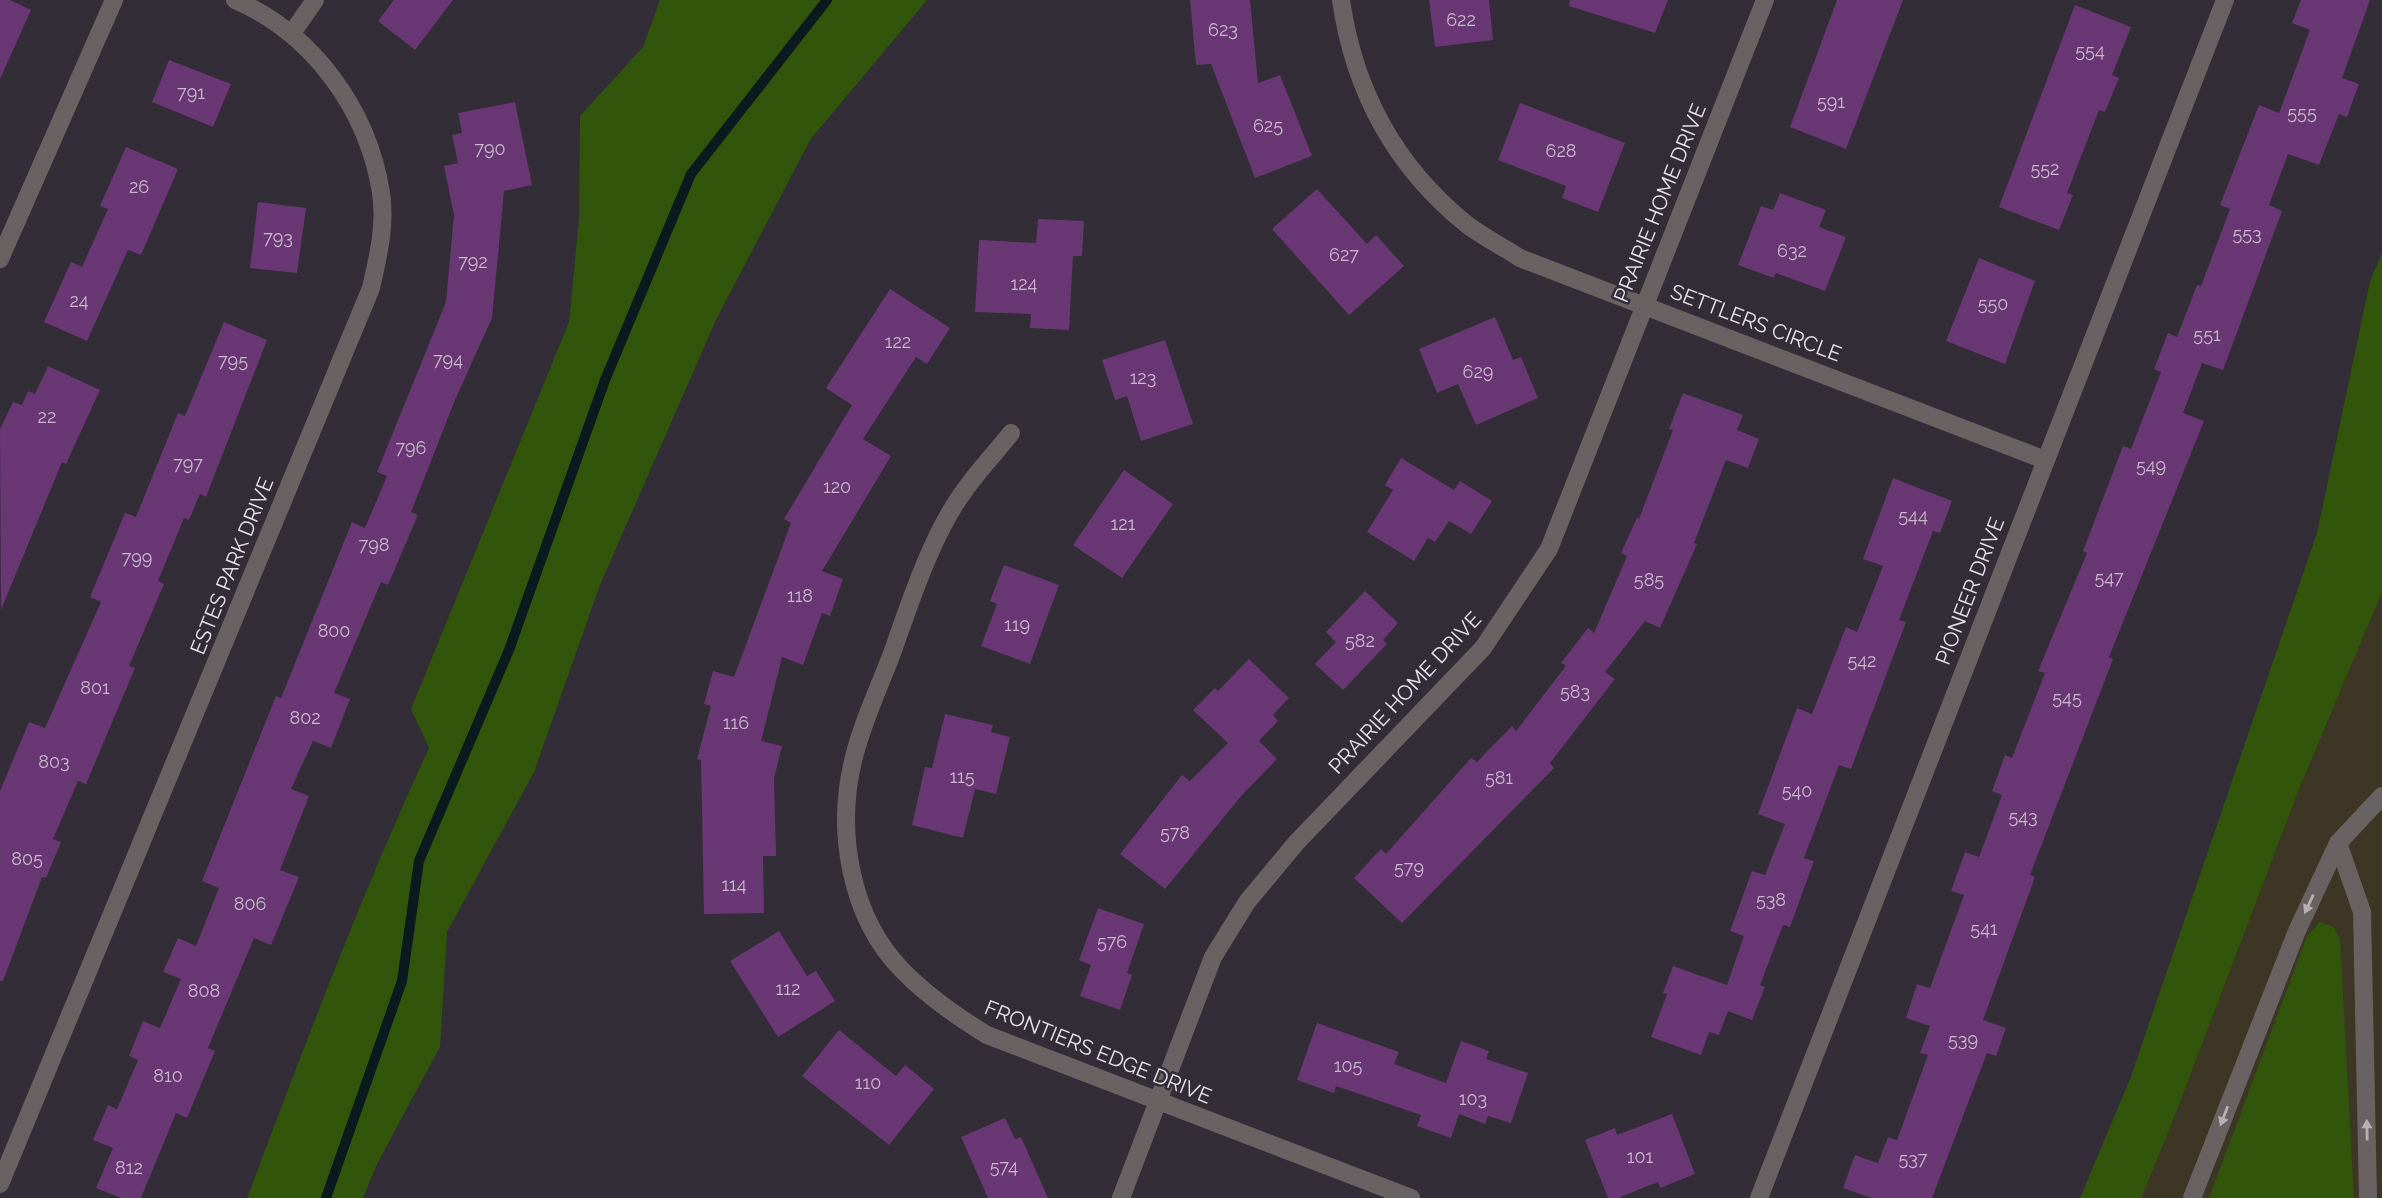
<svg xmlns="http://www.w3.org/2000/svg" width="2382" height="1198" font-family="Raleway,sans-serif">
<rect width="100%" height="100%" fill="#322d37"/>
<path fill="#3e3625" d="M2382,461V1198H2092Z"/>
<path fill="#31550a" d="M660,0H927L810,140L716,320L600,585L534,772L447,932L440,1047L377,1164L363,1198H247C304,1047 361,895 429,748L411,709L569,322L579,219L580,116L643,47Z
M2382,253V592L2299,789L2170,1128L2141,1198H2080L2130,1079L2317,533L2370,281Z
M2320,922L2334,927L2340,939L2354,1198H2209L2307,936Z"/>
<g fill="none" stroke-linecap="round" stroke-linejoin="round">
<path stroke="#0b1a1e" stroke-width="10" d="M326,1198L402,981L419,861L509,650L605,380L691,174L827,0"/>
</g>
<path fill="#693773" d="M0,0H10L31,10L0,79Z
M394,0H453L415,50L378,21Z
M1190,0H1250L1258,83L1280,75L1312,156L1255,178L1211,64L1196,65Z
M1429,0H1489L1493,40L1435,47Z
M1570,0H1668L1655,33L1569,6Z
M1837,0H1903L1846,149L1790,127Z
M2301,0H2370L2342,78L2359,84L2347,117L2339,114L2319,165L2288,154L2269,205L2282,211L2223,370L2202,363L2183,413L2204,421L2109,657L2113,659L2030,875L2035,877L1983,1020L2006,1028L1996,1056L1987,1053L1932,1198H1872L1843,1188L1855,1155L1878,1163L1888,1137L1897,1140L1928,1055L1920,1053L1930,1026L1906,1018L1917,984L1930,988L1964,895L1951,891L1965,852L1979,857L2002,795L1992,791L2005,755L2012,758L2045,673L2038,671L2087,553L2083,551L2123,446L2131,449L2161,372L2154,369L2168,333L2177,337L2197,285L2201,286L2230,209L2220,205L2259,105L2279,113L2310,30L2292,23Z
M2075,5L2131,27L2112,75L2119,78L2105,112L2099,110L2067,193L2073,195L2059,230L1999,207Z
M169,60L231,84L213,127L152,102Z
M515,102L532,185L504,191L492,318L455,400L411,512L418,515L388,585L381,582L334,693L350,699L331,748L313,741L291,789L309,796L280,870L299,877L271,945L254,938L208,1048L215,1051L187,1118L176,1113L141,1198H121L96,1188L113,1148L93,1140L108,1105L117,1109L138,1060L129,1056L143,1021L160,1028L181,979L163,972L178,938L196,946L219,888L202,881L276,696L281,698L352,522L365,528L387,476L377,472L446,302L454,215L444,166L458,163L452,135L462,133L458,113Z
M1520,103L1625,143L1598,212L1562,198L1566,186L1498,160Z
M126,147L178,169L141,255L128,250L87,341L44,322L71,262L82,267L108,209L100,206Z
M1317,189L1367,244L1376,235L1404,266L1349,315L1272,229Z
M1780,193L1826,210L1819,227L1846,237L1825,291L1776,273L1774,278L1738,265L1761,206L1773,210Z
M258,202L306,208L297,273L250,268Z
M1038,219L1084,221L1082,256H1073L1069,330L1030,328L1031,314L975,312L979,240L1036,243Z
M1979,258L2035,281L2005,364L1946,341Z
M890,289L950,328L927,364L916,357L863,439L891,456L822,571L843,579L830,616L822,613L803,665L782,657L761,741L782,746L774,778L776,856H763L764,913L704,914L701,760L697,759L711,706L704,704L713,671L734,677L791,523L784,519L852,405L826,388Z
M1495,317L1513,360L1521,357L1538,398L1476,425L1458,384L1437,393L1419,349Z
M224,322L267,340L206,497L200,494L189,520L184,518L158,581L164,584L129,666L135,668L86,784L78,781L53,839L61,842L46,878L42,877L3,981H0V791L29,722L45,728L101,602L90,597L125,513L136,517L178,413L185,416Z
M1165,340L1193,424L1141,441L1127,396L1115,400L1102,360Z
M48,366L100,390L66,464L62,462L1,610L0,429L13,402L22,405L28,391L35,394Z
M1683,393L1743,415L1737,430L1759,439L1748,468L1726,460L1694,543L1697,544L1660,628L1645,621L1605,672L1615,679L1550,763L1554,768L1402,923L1354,878L1381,849L1386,854L1471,758L1477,762L1512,726L1516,731L1566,666L1561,663L1588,628L1594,633L1627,556L1621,553L1637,518L1639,519L1673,430L1669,429Z
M1401,458L1454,490L1460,481L1492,501L1471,534L1449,521L1435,542L1428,538L1414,561L1367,532L1393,490L1385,485Z
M1124,470L1173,504L1122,578L1073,545Z
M1893,478L1952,501L1940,533L1933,531L1899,620L1906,622L1851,769L1839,765L1804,858L1814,861L1790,927L1783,925L1760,985L1765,987L1752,1020L1728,1011L1719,1035L1709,1032L1701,1055L1651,1037L1667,994L1663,993L1673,966L1727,985L1744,936L1730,931L1752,871L1765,875L1785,824L1758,814L1797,708L1812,714L1846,627L1857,632L1883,566L1863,559Z
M1004,565L1059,585L1030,664L981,646L997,604L990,601Z
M1365,591L1398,623L1383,640L1387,644L1343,690L1315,664L1336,642L1326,632Z
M1249,659L1289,698L1273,715L1278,721L1259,741L1277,759L1242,795L1165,889L1120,854L1182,775L1190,781L1228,743L1193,710L1215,688L1218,691Z
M945,714L993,725L991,732L1010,737L996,794L975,789L963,838L912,825L925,767L932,768Z
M1098,908L1144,924L1127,973L1132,975L1120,1010L1080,996L1091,965L1079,960Z
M779,931L807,976L816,971L835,1001L778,1037L730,961Z
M1317,1023L1399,1052L1394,1064L1446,1083L1461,1041L1489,1051L1486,1059L1528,1073L1511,1123L1488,1116L1485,1124L1459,1114L1451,1138L1417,1126L1421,1115L1336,1086L1334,1093L1297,1080Z
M839,1030L896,1076L905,1065L934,1089L889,1145L802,1076Z
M1672,1114L1695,1174L1660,1188L1658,1182L1618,1198H1608L1585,1140L1615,1128L1617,1135Z
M1005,1118L1015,1139L1021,1137L1048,1198H988L961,1137Z"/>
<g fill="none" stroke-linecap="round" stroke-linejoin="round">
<path stroke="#696262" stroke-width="18" d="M2338,843L2362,912L2368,1198
M2192,1198L2297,931L2338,843L2382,796"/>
<path stroke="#696262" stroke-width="18" d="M1341,0C1354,90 1395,166 1465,223C1481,236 1502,246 1520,258L2045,460
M292,33L315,0
M0,259L114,0
M1011,433C996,452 978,471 964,491C931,536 910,603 891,656C878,690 861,726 853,761C836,831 850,917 902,970C927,996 956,1016 987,1035L1411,1198
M0,1184L371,288C378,257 386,225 381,193C368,109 312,33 235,0
M1121,1198L1213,957L1247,902L1296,843L1483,648L1549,549L1765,0
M1759,1198L2225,0"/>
</g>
<defs><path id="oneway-solid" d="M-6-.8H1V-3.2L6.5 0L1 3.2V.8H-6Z" transform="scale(1.75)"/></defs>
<g fill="#b5b0b4">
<use href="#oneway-solid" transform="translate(2309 904) rotate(115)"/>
<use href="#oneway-solid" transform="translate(2224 1116) rotate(111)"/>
<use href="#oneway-solid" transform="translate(2367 1130) rotate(-91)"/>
</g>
<g text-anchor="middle" stroke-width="5" stroke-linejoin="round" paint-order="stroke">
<g font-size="18" fill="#c8b9cc">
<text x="1461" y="26">622</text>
<text x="1223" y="36">623</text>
<text x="2090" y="57">554</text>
<text x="191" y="99">791</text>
<text x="1831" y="108">591</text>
<text x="2302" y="119">555</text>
<text x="1268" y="132">625</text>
<text x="490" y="155">790</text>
<text x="1561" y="157">628</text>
<text x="2045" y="175">552</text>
<text x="139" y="193">26</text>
<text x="2247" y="240">553</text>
<text x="278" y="244">793</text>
<text x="1792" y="257">632</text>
<text x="1344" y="261">627</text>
<text x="473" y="268">792</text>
<text x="1024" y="290">124</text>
<text x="79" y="307">24</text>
<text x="1993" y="310">550</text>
<text x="2207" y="341">551</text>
<text x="898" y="348">122</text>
<text x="448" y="366">794</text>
<text x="233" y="367">795</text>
<text x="1478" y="378">629</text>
<text x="1143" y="384">123</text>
<text x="47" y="423">22</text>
<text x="411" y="454">796</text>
<text x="188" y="470">797</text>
<text x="2151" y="472">549</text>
<text x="837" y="493">120</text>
<text x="1913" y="522">544</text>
<text x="1123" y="530">121</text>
<text x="374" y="551">798</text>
<text x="137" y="564">799</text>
<text x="2109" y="584">547</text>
<text x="1649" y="586">585</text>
<text x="800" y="602">118</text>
<text x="1017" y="631">119</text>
<text x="334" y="637">800</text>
<text x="1360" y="647">582</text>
<text x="1862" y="667">542</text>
<text x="95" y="694">801</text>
<text x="1575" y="698">583</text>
<text x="2067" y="704">545</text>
<text x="305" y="724">802</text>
<text x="736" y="729">116</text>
<text x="54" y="768">803</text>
<text x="962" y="783">115</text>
<text x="1499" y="784">581</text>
<text x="1797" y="797">540</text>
<text x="2023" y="823">543</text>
<text x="1175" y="839">578</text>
<text x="27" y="865">805</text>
<text x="1409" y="874">579</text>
<text x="734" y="891">114</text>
<text x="1771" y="906">538</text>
<text x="250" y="910">806</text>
<text x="1984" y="935">541</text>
<text x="1112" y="948">576</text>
<text x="788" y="995">112</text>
<text x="204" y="997">808</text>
<text x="1963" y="1046">539</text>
<text x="1348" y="1072">105</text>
<text x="168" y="1082">810</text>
<text x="868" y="1089">110</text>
<text x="1473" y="1105">103</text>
<text x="1640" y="1163">101</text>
<text x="1913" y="1165">537</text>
<text x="1004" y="1173">574</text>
<text x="129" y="1174">812</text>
</g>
<g font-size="21" fill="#e7e4ea" stroke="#322d37">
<text transform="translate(1660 203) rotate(-68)" y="7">PRAIRIE HOME DRIVE</text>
<text transform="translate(1756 323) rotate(21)" y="7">SETTLERS CIRCLE</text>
<text transform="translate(232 566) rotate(-68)" y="7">ESTES PARK DRIVE</text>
<text transform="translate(1970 591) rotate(-69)" y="7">PIONEER DRIVE</text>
<text transform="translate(1405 693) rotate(-47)" y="7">PRAIRIE HOME DRIVE</text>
<text transform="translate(1098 1052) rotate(22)" y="7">FRONTIERS EDGE DRIVE</text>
</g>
</g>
</svg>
